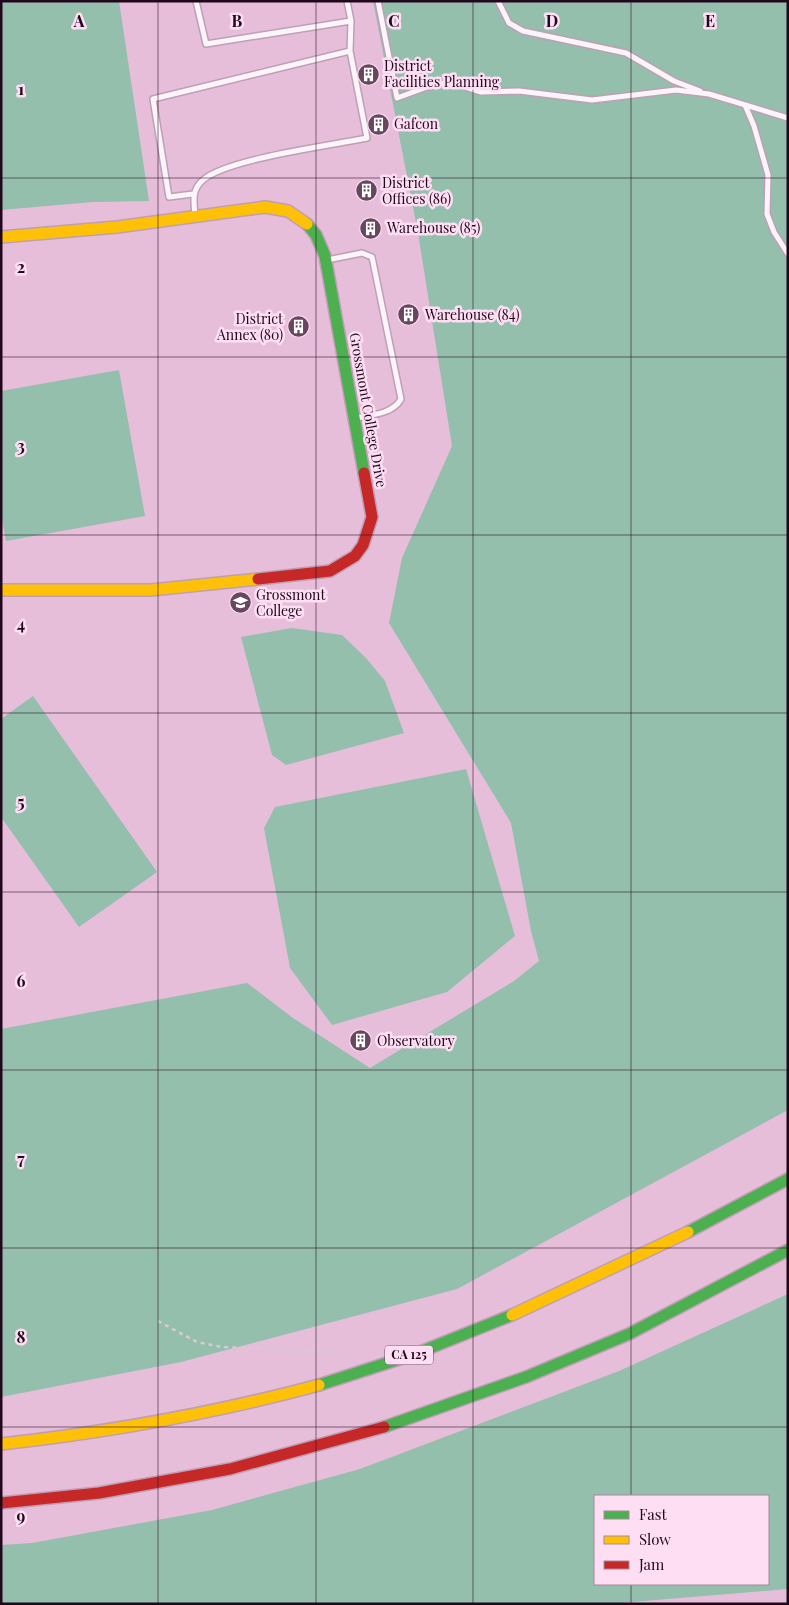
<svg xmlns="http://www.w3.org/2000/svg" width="789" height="1605" font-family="'Playfair Display',serif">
<rect width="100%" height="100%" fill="#e6beda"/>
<path fill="#94bfac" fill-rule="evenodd" d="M1,1H119L149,201L93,202L1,210Z
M373,1H788V1110L457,1289L181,1362L1,1397V1029L247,983L293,1018L370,1068L514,981L539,961L531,931L511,823L389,623L402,558L452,446L418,233Z
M119,370L145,516L6,541L1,514V391Z
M292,628L342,635L366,658L385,681L404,733L286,765L272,755L241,637Z
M33,696L157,872L79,927L1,817V719Z
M466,769L515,936L447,992L332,1025L290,968L264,828L275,807Z
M788,1294V1589L608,1604H1V1545L32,1543L212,1510L360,1469L619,1371ZM595,1496H768V1584H595Z"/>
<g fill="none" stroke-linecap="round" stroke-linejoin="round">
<defs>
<path id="lane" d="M196,1L206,44L351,21
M347,1L351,21L350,51
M378,1L397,98L427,87L450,82L481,92L519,91L592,100L676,90L709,94L788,118
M498,1L509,23L523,31L626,53L674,81L700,91
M745,105L754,126L768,175L767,214L774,232L788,254
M193,194L169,197L153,99L350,51L367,138C333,145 226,159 203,180C191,190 194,202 195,215
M327,260L362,253L372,257L401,399C393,414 371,415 355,418"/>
<path id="fast" d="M307,224L316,235L325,256L364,473
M688,1232L788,1179
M319,1385L415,1354L512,1315
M384,1427L526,1377L629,1334L788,1250"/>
<path id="slow" d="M1,237L117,227L265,207L288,211L307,224
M1,590H151L258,579
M512,1315L688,1232
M1,1444C109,1432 215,1413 319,1385"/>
<path id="jam" d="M258,579L330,571L355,556L363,545L372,517L364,473
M1,1503L99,1493L230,1469L384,1427"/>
</defs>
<use href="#lane" stroke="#be9fb5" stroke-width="8"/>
<use href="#fast" stroke="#be9fb5" stroke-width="14"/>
<use href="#slow" stroke="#be9fb5" stroke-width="14"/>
<use href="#jam" stroke="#be9fb5" stroke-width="14"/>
<path stroke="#d8cad3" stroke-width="2.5" stroke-dasharray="4 4" stroke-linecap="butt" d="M158,1321L197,1342L222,1347L320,1351L352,1358"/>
<use href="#lane" stroke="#fbf5f9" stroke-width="5"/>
<use href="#fast" stroke="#4caf50" stroke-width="11"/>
<use href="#slow" stroke="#ffc107" stroke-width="11"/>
<use href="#jam" stroke="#c62828" stroke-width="11"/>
</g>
<path fill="none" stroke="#21071b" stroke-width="1" stroke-opacity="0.55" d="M158,1V1604M316,1V1604M473,1V1604M631,1V1496M1,178H788M1,357H788M1,535H788M1,713H788M1,892H788M1,1070H788M1,1248H788M1,1427H788M631,1584V1604"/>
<defs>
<symbol id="building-disc" viewBox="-11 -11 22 22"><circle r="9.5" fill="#66475e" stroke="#fedef3"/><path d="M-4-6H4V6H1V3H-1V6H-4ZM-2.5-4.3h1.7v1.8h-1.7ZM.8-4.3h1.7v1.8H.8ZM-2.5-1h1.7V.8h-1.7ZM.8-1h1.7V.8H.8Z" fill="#fff"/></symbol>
<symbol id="university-disc" viewBox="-11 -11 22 22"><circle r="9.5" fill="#66475e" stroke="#fedef3"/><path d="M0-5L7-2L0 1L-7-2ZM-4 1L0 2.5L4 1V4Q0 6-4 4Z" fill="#fff"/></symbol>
</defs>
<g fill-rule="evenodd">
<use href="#building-disc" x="356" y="62" width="25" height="25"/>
<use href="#building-disc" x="366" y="112" width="25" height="25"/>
<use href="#building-disc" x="354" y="178" width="25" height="25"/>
<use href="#building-disc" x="358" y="216" width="25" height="25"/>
<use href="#building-disc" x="396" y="302" width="25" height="25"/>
<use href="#building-disc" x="286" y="314" width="25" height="25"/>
<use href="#university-disc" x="228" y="590" width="25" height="25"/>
<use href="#building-disc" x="348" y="1028" width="25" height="25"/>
</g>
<g text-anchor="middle" stroke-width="5" stroke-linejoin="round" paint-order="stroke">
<rect fill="#fedef3" stroke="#63485c" stroke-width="1" x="385" y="1345.5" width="48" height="19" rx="4"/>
<g font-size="12" font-weight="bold" fill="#21071b">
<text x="409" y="1359">CA 125</text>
</g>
<g font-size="14" fill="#21071b" stroke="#fedef3" text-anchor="start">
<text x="384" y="71">District<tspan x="384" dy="16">Facilities Planning</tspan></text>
<text x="394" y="129">Gafcon</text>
<text x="382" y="188">District<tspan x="382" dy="16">Offices (86)</tspan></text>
<text x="387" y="233">Warehouse (85)</text>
<text x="425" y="320">Warehouse (84)</text>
<text x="283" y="324" text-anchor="end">District<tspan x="283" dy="16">Annex (80)</tspan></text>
<text x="256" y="600">Grossmont<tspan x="256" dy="16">College</tspan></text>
<text x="377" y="1046">Observatory</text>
</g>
<g font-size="14" fill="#21071b" stroke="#fedef3">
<text transform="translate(368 410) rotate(80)" y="5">Grossmont College Drive</text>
</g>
</g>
<g font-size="16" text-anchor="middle" font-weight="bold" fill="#21071b" stroke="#fedef3" stroke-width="5" stroke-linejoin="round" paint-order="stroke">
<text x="79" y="27">A</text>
<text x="237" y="27">B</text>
<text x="394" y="27">C</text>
<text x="552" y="27">D</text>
<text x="710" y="27">E</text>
<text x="21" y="95">1</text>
<text x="21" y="273">2</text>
<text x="21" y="452">3</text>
<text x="21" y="630">4</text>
<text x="21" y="808">5</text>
<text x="21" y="987">6</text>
<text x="21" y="1165">7</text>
<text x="21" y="1343">8</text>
<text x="21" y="1522">9</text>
</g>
<rect width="789" height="1605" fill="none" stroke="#21071b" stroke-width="5"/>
<rect x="594" y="1495" width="175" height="90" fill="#fedef3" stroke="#a6889d"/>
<rect x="604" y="1511" width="25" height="8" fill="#4caf50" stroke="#a6889d"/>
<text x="639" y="1520" font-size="15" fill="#21071b">Fast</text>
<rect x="604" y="1536" width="25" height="8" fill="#ffc107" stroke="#a6889d"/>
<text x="639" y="1545" font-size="15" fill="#21071b">Slow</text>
<rect x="604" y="1561" width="25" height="8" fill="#c62828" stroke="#a6889d"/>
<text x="639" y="1570" font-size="15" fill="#21071b">Jam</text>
</svg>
